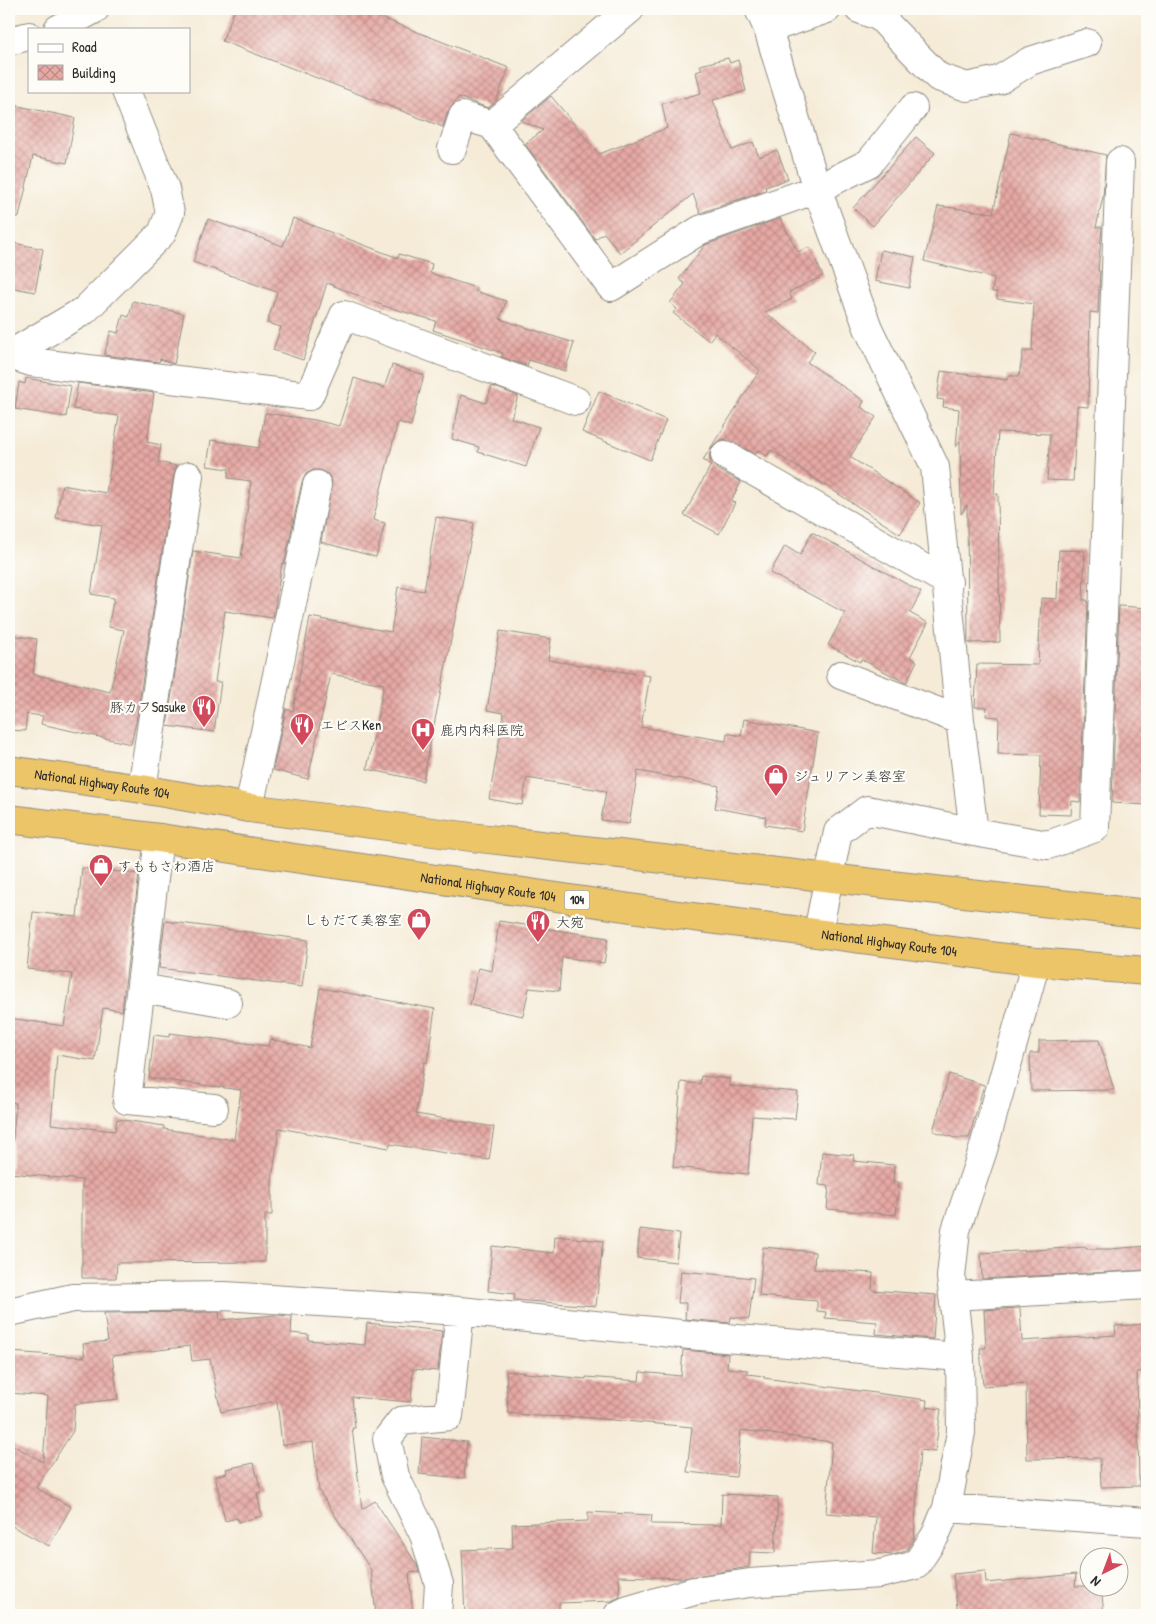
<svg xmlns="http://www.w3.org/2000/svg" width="1156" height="1624" font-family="'Patrick Hand','Klee One',sans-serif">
<defs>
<pattern id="building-cross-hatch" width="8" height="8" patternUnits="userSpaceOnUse" patternTransform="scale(1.25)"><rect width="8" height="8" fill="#e7a9a4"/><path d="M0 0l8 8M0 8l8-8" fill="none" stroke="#bb8a86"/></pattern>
</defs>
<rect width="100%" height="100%" fill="#fdfcf7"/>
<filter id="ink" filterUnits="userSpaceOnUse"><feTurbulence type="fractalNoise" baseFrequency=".02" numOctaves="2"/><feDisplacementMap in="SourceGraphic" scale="10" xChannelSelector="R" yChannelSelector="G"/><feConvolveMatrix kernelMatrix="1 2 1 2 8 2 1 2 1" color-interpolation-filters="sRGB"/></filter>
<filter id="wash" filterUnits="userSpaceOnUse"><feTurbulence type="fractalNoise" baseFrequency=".0096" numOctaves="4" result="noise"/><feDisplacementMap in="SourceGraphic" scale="20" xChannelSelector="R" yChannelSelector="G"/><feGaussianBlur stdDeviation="1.12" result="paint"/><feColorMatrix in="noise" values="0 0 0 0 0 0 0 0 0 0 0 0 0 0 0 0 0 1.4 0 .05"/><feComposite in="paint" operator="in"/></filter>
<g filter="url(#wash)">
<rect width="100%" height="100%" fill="#f5ebd7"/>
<g id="blocks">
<path fill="url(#building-cross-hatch)" d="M235,9H359L509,68L496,101L488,108L459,97L448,111L443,127L222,41Z
M728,58L730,63L738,60L746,91L713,100L732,150L753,142L759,157L777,150L788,179L765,187L766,190L700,213L693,194L620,253L604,233L595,239L525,144L543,130L521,121L551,96L599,154L667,128L662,104L701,93L696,72L702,70L700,65Z
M9,104L75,118L67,163L33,156L19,217L9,216Z
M1011,133L1106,155L1103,197L1096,227H1102L1098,271H1100L1098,313L1090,312L1088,407L1077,406L1073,481L1047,480L1050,434L998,432L994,494H998L1000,642L968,643L967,505L961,514L960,441L956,447L959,409L943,407L944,400L937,399L941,371L1007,380V376H1019L1023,351H1032L1034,304L997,299V292H992L994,278L924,261L938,206L993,213Z
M916,137L935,153L873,226L853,208Z
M293,218L398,258L399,254L432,264L430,273L476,288L475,291L506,301L500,319L574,343L565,371L529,360L527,366L501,357L503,353L433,330L436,321L384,306L327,283L303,360L273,350L281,327L267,323L277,292L193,262L208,219L283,246Z
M780,218L798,252L809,247L823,276L789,292L792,299L765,312L815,352L807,362L864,401L861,407L876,417L850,457L920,503L900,534L771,450L767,456L758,450L756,454L725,439L718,441L712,447L709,455L711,462L717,469L741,482L731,501L735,503L719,534L684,515L711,465L703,460L760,370L715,333L709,341L673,313L677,309L670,303L685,284L679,279L705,245Z
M9,242L43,249L35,292L9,287Z
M881,250L915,257L909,288L875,281Z
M133,301L184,314L174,364L160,359L159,362L104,355L111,331L118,333L123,315L129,317Z
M392,365L424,375L411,426L398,422L373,520L385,523L376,557L321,542L332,481L328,474L321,470H313L306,474L302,482L284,564L282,563L273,618L225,611L215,682H221L214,732L167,726L193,551L241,558L251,481L228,478L229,469L207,466L211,440L259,448L265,413L315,420L339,426L354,378L384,388Z
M26,378L71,386L66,417L15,409L19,382L25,384Z
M78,383L154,393L147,442L161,445L158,462L177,466L174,474L136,722L131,744L41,724L43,716L27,714L25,731L9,730V635L37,639L33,674L110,692L124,630L108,627L114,598L91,594L102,525L56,518L62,485L106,493L119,416L73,409Z
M492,386L518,396L511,418L539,427L526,467L478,452L479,447L452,439L461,395L486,403Z
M599,391L666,420L650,460L582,432Z
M436,517L474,523L423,781L367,769L384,684L331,674L308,779L273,770L286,709L293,711L310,617L391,632L398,587L424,591Z
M812,532L921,592L910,613L928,623L910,657L917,661L906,683L861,659L860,662L828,645L845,613L770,573L785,546L800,555Z
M1059,550L1085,551L1083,600H1087L1088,604L1080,802L1072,801L1071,815L1039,814L1041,755L998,754L999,717L986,716L987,707H975L977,664L1038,665L1041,598L1057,599Z
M1119,606L1147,608V805L1112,803Z
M500,631L551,639L548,660L650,676L641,727L726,741L727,733L741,736L744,719L818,733L802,831L765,825L766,817L715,808L719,786L638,771L629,824L601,820L606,791L527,778L522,805L489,799L504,713L487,710Z
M82,868L139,874L124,992L122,1011L103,1008L95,1061L57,1055L51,1124L115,1131L117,1119L164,1126V1129L234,1140L241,1090L149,1078L154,1035L169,1037L170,1033L268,1046L270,1039L310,1048L320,988L435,1009L427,1063L424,1062L416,1114L494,1127L489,1160L390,1144L389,1148L279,1128L272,1181V1215H265V1262L117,1263L116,1278H82V1180L10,1173L16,1103L9,1102V1018L64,1026L72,974L27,969L33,912L77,917Z
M165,921L308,940L302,987L159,968Z
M499,921L608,938L604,963L562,957L559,991L529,988L523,1016L470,1005L478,968L492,971Z
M1099,1040L1114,1090L1031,1091L1030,1053H1039V1041Z
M949,1074L984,1085L969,1138H955L933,1131Z
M701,1076L730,1079L729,1086L798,1092L795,1119L752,1116L748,1174L673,1167L681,1082L700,1084Z
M822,1152L854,1155L853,1161L894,1165L893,1182H899L896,1215L827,1209L829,1186L819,1185Z
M640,1229L679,1234L676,1262L637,1258Z
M555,1236L603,1241L596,1306L514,1300L515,1294L488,1291L492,1246L554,1253Z
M1147,1246V1270L982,1279L981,1253L1086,1247V1249H1110Z
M763,1247L815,1252L814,1269L873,1273L872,1290L936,1295L933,1339L876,1334L877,1322L825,1318L826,1312L817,1311V1301L759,1296Z
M681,1271L754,1278L749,1319L731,1317L730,1323L685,1319L686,1303H678Z
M1020,1308L1022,1341L1116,1335L1115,1326L1147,1324V1371L1137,1372L1139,1486L1101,1487L1100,1458L1027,1459L1026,1383L983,1386L980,1348H986L984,1310Z
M219,1312L220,1320L276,1315L292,1316L291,1333L309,1335L308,1340L365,1345L367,1323L442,1331L438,1371L413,1369L411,1402L352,1397L355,1428H352L362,1509L375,1501L417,1565L419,1572L409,1573L413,1615H376L371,1570L319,1491L313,1442L282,1445L277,1401L221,1412L210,1359L192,1361L190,1346L112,1356L118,1399L75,1404L73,1431L36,1488L71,1507L49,1546L12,1526L9,1531V1443L43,1462L48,1396L9,1393V1352L85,1357L83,1344L108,1341L104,1313Z
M683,1350L728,1354L727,1368L748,1370L747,1374L764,1376V1378L927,1400L926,1407L941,1409L935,1452L920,1450L914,1539L906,1551L893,1555L873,1553L876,1517L826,1513L832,1442L741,1430L736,1477L687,1472L692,1427L580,1417L537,1416L508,1413L506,1371L586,1379V1377L639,1381L640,1372L681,1376Z
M422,1437L467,1442L464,1478L419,1474Z
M254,1463L261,1492L257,1493L262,1516L238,1522L237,1518L225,1521L215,1476L227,1473L226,1469Z
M722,1494L778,1497L775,1553L750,1552L749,1567L684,1578L619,1576L620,1597L611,1601L559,1603V1615H465L462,1550L513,1548L512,1524L588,1521V1512L652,1515L651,1524L721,1525Z
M985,1571L986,1583L1076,1574L1075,1586H1101L1104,1615H958L953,1574Z"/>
</g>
</g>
<g filter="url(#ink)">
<use href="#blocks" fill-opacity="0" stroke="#908b81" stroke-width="1"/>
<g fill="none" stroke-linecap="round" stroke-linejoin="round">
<defs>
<path id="minor" d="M759,9L768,29L817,189L868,328L935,467L960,720L974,832
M859,9L880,17L938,77L967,87L999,80L1030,61L1087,43
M58,29L95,9
M768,29L827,9
M9,41L29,36
M492,125L630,9
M452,149L463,116L492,125L611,287L700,230L817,189L869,163L913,108
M9,355L31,362L309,396L344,315L576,401
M9,355L85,310L162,233L170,213L165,189L126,91
M725,455L948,582
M841,675L960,720
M142,789L189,476
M249,808L317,485
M159,838L127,1100L214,1108
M818,932L838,832L867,810L974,832L1048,845L1095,828L1120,162
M141,988L228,1003
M953,1296L1147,1285
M9,1312L73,1298L225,1296L460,1311L700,1336L960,1357
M947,1508L1147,1522
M437,1615L439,1584L424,1535L395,1476L387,1439L401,1421L449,1416L460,1311
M618,1615L626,1611L694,1591L750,1583L880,1574L916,1565L935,1536L947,1508L961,1432L960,1357L951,1277L956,1230L983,1150L1036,962"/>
<g id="highway">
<path id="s1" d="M9,770L142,789L249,808L479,838L1147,914"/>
<path id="s2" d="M9,819L159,838L678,915L1036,962L1147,971"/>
</g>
</defs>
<use href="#minor" stroke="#908b81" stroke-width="30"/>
<use href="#highway" stroke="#908b81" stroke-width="30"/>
<use href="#minor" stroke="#fff" stroke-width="28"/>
<use href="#highway" stroke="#edc569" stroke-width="28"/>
</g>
</g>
<defs>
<symbol id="restaurant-pin" viewBox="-11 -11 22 30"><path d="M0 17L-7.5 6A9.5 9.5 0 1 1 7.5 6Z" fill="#d1495b" stroke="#fdfcf7"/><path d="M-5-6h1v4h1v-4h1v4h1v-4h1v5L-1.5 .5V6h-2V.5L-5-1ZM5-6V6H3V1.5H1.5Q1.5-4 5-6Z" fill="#fff"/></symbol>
<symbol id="hospital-pin" viewBox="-11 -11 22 30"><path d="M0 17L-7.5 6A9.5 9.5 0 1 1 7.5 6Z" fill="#d1495b" stroke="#fdfcf7"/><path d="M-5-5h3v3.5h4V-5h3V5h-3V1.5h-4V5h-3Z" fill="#fff"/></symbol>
<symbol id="shop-pin" viewBox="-11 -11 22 30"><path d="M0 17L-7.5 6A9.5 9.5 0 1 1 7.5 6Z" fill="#d1495b" stroke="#fdfcf7"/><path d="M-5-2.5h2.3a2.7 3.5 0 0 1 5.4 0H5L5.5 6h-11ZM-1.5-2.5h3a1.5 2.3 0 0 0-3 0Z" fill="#fff"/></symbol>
</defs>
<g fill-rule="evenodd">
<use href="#restaurant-pin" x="190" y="693" width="28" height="38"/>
<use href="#restaurant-pin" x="288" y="711" width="28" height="38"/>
<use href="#hospital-pin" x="409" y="716" width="28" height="38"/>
<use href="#shop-pin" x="762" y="762" width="28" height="38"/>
<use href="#shop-pin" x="87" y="852" width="28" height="38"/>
<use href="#shop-pin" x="405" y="906" width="28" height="38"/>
<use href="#restaurant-pin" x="524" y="908" width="28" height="38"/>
</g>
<g text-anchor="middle" stroke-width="4.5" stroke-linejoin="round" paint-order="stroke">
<rect fill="#fdfcf7" stroke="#6a6a68" stroke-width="1" x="564.5" y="890.5" width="25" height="19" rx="4"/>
<g font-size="12" font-weight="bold" fill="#2b2b2b">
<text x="577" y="904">104</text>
</g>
<g font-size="14" fill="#2b2b2b" stroke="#fdfcf7" text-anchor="start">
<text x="186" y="712" text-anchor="end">豚カフSasuke</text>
<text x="320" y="730">エビスKen</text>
<text x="440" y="735">鹿内内科医院</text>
<text x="794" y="781">ジュリアン美容室</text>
<text x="118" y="871">すももさわ酒店</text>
<text x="402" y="925" text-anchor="end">しもだて美容室</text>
<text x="556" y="927">大宛</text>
</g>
<g font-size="14" fill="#2b2b2b" stroke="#fdfcf7">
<text dy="5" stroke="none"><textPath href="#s1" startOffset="94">National Highway Route 104</textPath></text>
<text dy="5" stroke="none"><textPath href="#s2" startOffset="484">National Highway Route 104</textPath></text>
<text dy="5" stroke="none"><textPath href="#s2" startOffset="889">National Highway Route 104</textPath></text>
</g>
</g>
<rect width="1156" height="1624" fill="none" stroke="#fdfcf7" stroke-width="30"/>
<rect x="28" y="28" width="162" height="65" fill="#fdfcf7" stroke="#a9a8a5"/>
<rect x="38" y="44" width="25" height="8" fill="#ffffff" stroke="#a9a8a5"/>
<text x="72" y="52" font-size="15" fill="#2b2b2b">Road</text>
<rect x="38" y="65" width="25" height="15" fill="url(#building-cross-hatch)" stroke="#a9a8a5"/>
<text x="72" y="78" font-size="15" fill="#2b2b2b">Building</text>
<g transform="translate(1104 1572) rotate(222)"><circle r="24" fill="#fdfcf7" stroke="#a9a8a5"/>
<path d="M0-4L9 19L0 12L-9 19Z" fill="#d1495b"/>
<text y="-8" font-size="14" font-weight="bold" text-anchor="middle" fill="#2b2b2b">N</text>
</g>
</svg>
